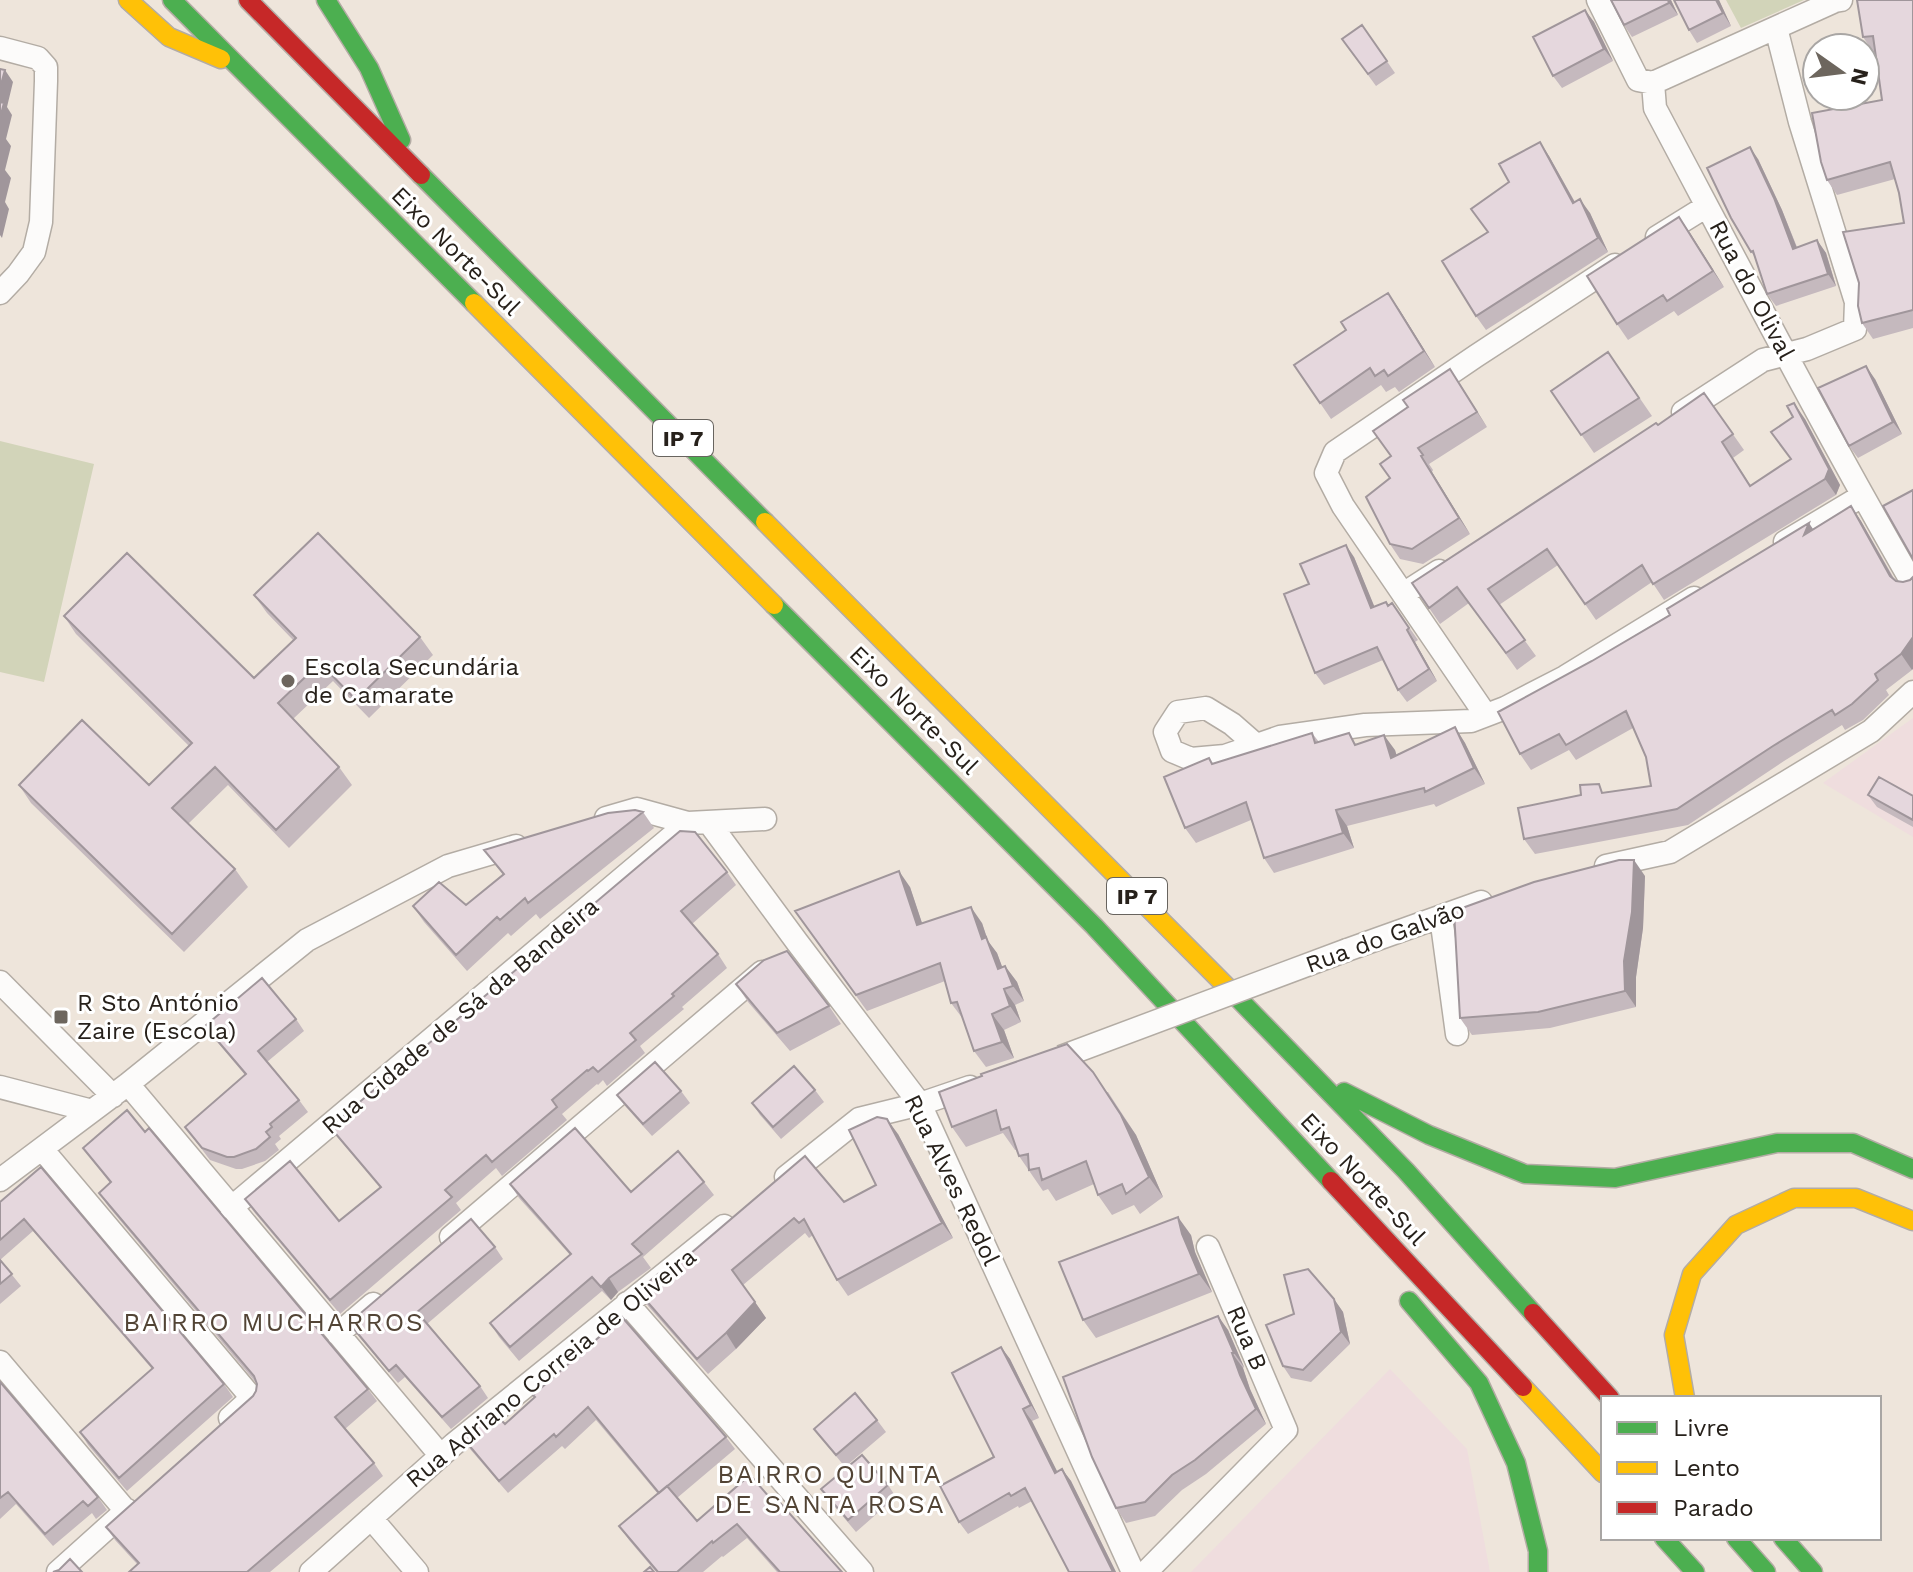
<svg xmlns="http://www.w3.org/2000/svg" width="1913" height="1572" font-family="'Work Sans',sans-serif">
<rect width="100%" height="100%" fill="#eee5db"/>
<path fill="#efddde" d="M1913,718V837L1823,783Z
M1390,1369L1467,1449L1490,1572H1191Z"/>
<path fill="#d2d4b9" d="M1726,0H1804L1741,28Z
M0,441L94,464L44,682L0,672Z"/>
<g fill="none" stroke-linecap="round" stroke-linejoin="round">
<defs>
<path id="street" d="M1598,0L1638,80L1653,83L1655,108C1740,268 1823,428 1913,584
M0,48L38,58L46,67V81L41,222L34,252L18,274L0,293
M1653,83L1835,1L1841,0
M1657,237L1707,206
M1683,412L1763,360L1807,349L1855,329L1856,302L1800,122L1776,28
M1785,542L1862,496
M1403,594L1439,571
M1485,714L1343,506L1326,473L1335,452L1476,356L1615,265
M1256,745L1232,724L1206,708L1178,712L1165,732L1172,751L1191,759L1225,756L1280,737L1365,725L1471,721L1505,708L1565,677L1694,598
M606,818L637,809L688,823L765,819
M710,824L797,942L920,1104L1133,1572
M1606,866L1670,852L1871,731L1913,692
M1441,917L1457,1034
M1347,950L1481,902
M0,982L113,1096
M128,1084L441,1456
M0,1087L92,1111
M42,1149L252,1398L230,1418
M786,1177L859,1119L920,1104L970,1087
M0,1180L128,1084L307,940L448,866L516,846
M231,1208L688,823
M451,1237L762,972
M627,1303L862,1572
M338,1334L373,1304
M0,1362L126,1511
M371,1518L417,1572
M58,1572L127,1510
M311,1572L454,1444L724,1226
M1146,1572L1286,1430L1208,1247"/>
<path id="fast" d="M172,0L474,303
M326,0L369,68L401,140
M421,175L765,522
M774,605L1094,926L1331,1181
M1229,989L1406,1171L1533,1313
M1344,1092L1429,1135L1525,1174L1615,1178L1777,1143H1853L1913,1169
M1409,1301L1479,1383L1516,1463L1538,1551V1572
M1664,1538L1695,1572
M1736,1538L1766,1572
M1783,1538L1813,1572"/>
<path id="slow" d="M128,0L169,37L221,59
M474,303L774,605
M765,522L1229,989
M1523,1387L1603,1473
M1685,1398L1674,1335L1692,1274L1736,1225L1794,1198H1856L1913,1221"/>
<path id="jam" d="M248,0L421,175
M1331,1181L1523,1387
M1533,1313L1610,1398"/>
</defs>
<use href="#street" stroke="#b3aca4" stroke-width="25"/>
<use href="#fast" stroke="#b3aca4" stroke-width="21"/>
<use href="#slow" stroke="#b3aca4" stroke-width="21"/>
<use href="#jam" stroke="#b3aca4" stroke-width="21"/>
<use href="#street" stroke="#fcfbfa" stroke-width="22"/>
<use href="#fast" stroke="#4caf50" stroke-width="18"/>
<use href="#slow" stroke="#ffc107" stroke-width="18"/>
<use href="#jam" stroke="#c62828" stroke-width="18"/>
<defs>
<path id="street-bridge" d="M1061,1057L1347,950"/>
</defs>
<use href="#street-bridge" stroke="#b3aca4" stroke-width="25" stroke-linecap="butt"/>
<use href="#street-bridge" stroke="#fcfbfa" stroke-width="22"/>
</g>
<path fill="#c5b9be" d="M1671,0L1678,15L1632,37L1624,25Z
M1674,0H1719L1731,26L1697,43L1689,30Z
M1913,0V328L1873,339L1862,323L1904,223L1899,193L1895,179L1837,195L1827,180L1882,100L1875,53H1874L1863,37Z
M1585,10L1594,22L1613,61L1562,88L1553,76Z
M1362,25L1395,73L1376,86L1342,39Z
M1549,156L1575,202L1590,213L1608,252L1486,330L1476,316L1488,232Z
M1758,159L1782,210L1797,247L1817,240L1826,253L1836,286L1776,306L1767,294L1756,258L1751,252Z
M1690,233L1724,287L1678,316L1674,311L1628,340L1617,324Z
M1399,309L1435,367L1399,392L1395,387L1386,392L1381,385L1331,419L1294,365Z
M1608,352L1652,416L1594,453L1551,391Z
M1450,369L1487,427L1429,464L1433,470L1432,472L1470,534L1423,564L1400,559L1390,544V478L1408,407Z
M1875,379L1902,434L1858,458L1849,446Z
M1704,393L1744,450L1733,458L1751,486L1791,459L1805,419L1840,485L1836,495L1664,600L1652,582L1596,620L1558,565L1499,605L1536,656L1517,670L1469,603L1440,624L1412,583L1658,425Z
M1851,506L1861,521L1895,580L1912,670L1886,690L1889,695L1863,720L1845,730L1842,725L1784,761L1688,825L1535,854L1524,839L1605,792L1651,786L1646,757L1633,728L1576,760L1569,750L1531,770L1520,754L1592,661Z
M1354,557L1374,607L1386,602L1389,606L1392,603L1418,640L1415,642L1437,681L1407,702L1398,690L1383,660L1324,685L1315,673L1309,584Z
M254,595L420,637L433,655L369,718L333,681L293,719L339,767L352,785L289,848L228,785L188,824L235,869L248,887L184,952L31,803L19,785H149L189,746L76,634L64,616L254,678L293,640L267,613Z
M1455,727L1465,743L1485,784L1436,807L1434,804L1347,826L1354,848L1274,873L1264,858L1251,820L1196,843L1185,828L1213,764L1312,733L1319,742L1357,744L1395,750L1396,755Z
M1868,795L1913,796V827L1877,807Z
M643,812L654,828L540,919L536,914L511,936L508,933L467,971L424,922L413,906L466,905L503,875L484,850Z
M727,872L736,885L692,924L718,954L727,968L682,1007L684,1009L640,1046L645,1053L607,1086L603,1080L598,1085L597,1084L562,1114L567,1120L502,1176L496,1168L456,1203L461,1210L340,1314L254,1212L245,1199L339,1221L380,1188L340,1140L330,1127Z
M1645,876L1643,928L1636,977V1007L1550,1028L1472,1035L1460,1018Z
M910,887L922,923H982L988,941L997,953L1002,967L1005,966L1017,982L1024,1001L1015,1005L1021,1022L1004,1030L1014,1058L986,1067L974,1051L963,1019L951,1003L945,981L867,1011L795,911Z
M736,984L829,1006L841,1024L790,1051L748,1002Z
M296,1019L304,1031L267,1062L299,1100L308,1112L279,1136L281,1139L275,1144L279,1150L265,1161L242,1169H236L210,1160L185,1127L245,1075L214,1038L205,1026Z
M815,1090L824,1102L781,1139L760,1115L752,1103Z
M681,1091L690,1103L652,1136L626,1107L617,1095Z
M939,1092H1108L1136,1135L1163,1197L1140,1214L1134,1205L1112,1215L1098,1195L1094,1184L1056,1201L1048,1189L1043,1191L1019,1156L1016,1150H1015L1003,1133L966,1147L952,1127Z
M898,1134L953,1238L848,1296L837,1280L813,1235L809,1238L805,1233L743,1285L766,1318L736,1349L708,1374L648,1306L638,1291L663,1277L805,1156L844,1202L876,1185Z
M83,1148L368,1389L377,1401L345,1429L374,1463L383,1476L270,1572H129L137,1564L115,1540L106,1527L253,1396L256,1391L257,1384L108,1206L99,1193L110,1183Z
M41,1167L224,1384L233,1397L127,1491L88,1445L80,1432L152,1369L33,1231L0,1260L21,1286L0,1304V1202Z
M704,1182L714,1195L643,1257L651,1268L618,1292L611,1300L602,1291L519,1361L499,1337L490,1323L570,1255L519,1198L510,1184L631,1192Z
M1191,1235L1195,1252L1212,1292L1096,1338L1083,1320Z
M495,1247L503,1259L427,1324L480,1386L488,1398L451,1429L405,1377L398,1383L358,1335L349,1323Z
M1334,1299L1343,1312L1350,1344L1311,1382L1291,1378L1283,1366Z
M1218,1316L1228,1330L1244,1367L1243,1368L1250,1389L1266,1424L1206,1474L1182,1490L1155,1516L1126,1523L1116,1508Z
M1001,1347L1010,1359L1039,1418L1032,1421L1057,1472L1062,1469L1071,1481L1116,1572H1069L1032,1501L1019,1508L1018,1506L968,1534L959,1522L994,1457Z
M0,1382L98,1497L107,1510L96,1519L92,1513L53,1546L16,1504L0,1519Z
M535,1397L726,1437L735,1449L677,1498L697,1521L770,1498L842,1572H777L747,1538L723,1557L722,1556L703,1572H656L629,1540L619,1526L658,1494L596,1420L565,1449L562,1446L508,1493L470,1449L462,1437L505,1424Z
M877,1420L886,1432L845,1467L814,1429Z
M888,1485L896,1497L856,1532L830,1501L821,1489Z"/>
<path fill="#a0969b" d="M1668,0H1671L1678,15L1669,3Z
M1716,0H1719L1731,26L1723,13Z
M1585,10L1594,22L1613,61L1604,49Z
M5,70L13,82L7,107L12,115L6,139L11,146L5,170L11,178L5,202L9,209L2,238L0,235V88Z
M1540,142L1549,156L1583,217L1573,203Z
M1750,147L1758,159L1782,210L1802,261L1793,249Z
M1580,199L1590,213L1608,252L1598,238Z
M1679,217L1690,233L1724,287L1713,271Z
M1817,240L1826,253L1836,286L1828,274Z
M1388,293L1399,309L1435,367L1424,351Z
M1866,366L1875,379L1902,434L1893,422Z
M1450,369L1460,384L1487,427L1477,412Z
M1794,403L1805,419L1840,485L1836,495L1825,479Z
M1421,456L1432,472L1470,534L1459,518Z
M1851,506L1861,521L1901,592L1890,576Z
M1809,523L1819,538L1804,535Z
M1346,545L1354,557L1380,620L1371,608Z
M1407,630L1415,642L1437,681L1429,669Z
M1913,637V669L1912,670L1901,654Z
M1455,727L1465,743L1485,784L1474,768Z
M1384,735L1395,750L1402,773L1391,758Z
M1336,810L1347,826L1354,848L1343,833Z
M1634,860L1645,876L1643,928L1636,977V1007L1625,991L1624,961Z
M899,871L910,887L928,941L917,925Z
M971,907L982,923L988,941L997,953L1009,985L998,969L982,939Z
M1005,966L1017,982L1024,1001L1013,986Z
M1004,989L1015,1005L1021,1022L1010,1006Z
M992,1014L1004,1030L1014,1058L1002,1042Z
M1093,1072L1136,1135L1163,1197L1149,1177Z
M887,1119L898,1134L953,1238L942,1223Z
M1178,1217L1191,1235L1195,1252L1212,1292L1199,1274L1182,1234Z
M609,1278L618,1292L611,1300L601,1287Z
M1334,1299L1343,1312L1350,1344L1341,1332Z
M755,1302L766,1318L736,1349L726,1333Z
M1218,1316L1228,1330L1244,1367L1234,1353Z
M1001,1347L1010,1359L1039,1418L1031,1405Z
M1232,1353L1243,1368L1250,1389L1266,1424L1256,1409L1240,1375Z
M1023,1409L1032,1421L1064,1485L1055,1473Z
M1062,1469L1071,1481L1116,1572H1113Z"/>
<path fill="#e5d7dd" stroke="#a0969b" stroke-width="2" d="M1611,0H1668L1669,3L1624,25Z
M1674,0H1716L1723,13L1689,30Z
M1857,0H1913V310L1862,323L1858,306L1859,283L1843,232L1904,223L1899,193L1890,162L1827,180L1821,162L1812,113L1882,100L1873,36L1863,37Z
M1585,10L1604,49L1553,76L1533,37Z
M1362,25L1387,61L1368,74L1342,39Z
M0,69L5,70L0,88Z
M0,102L4,103L0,118Z
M1540,142L1573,203L1580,199L1598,238L1476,316L1442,261L1488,232L1471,209L1509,182L1499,164Z
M1750,147L1774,198L1793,249L1817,240L1828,274L1767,294L1753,251L1751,252L1731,218L1707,168Z
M1679,217L1713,271L1667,301L1663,295L1617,324L1587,276Z
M1388,293L1424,351L1388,376L1384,370L1375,376L1370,368L1320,403L1294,365L1346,330L1341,322Z
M1608,352L1639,398L1581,435L1551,391Z
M1866,366L1893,422L1849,446L1818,388Z
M1450,369L1477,412L1418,448L1423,455L1421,456L1459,518L1412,549L1390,544L1366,497L1390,478L1380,464L1391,456L1373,431L1408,407L1403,400Z
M1704,393L1733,434L1722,442L1750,486L1791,459L1771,432L1793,417L1787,406L1794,403L1829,469L1825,479L1653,584L1642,565L1585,604L1547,549L1488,589L1525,640L1506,653L1457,587L1429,608L1412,583L1656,423L1658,425Z
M1913,490V559L1883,506Z
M1851,506L1890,576L1896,581L1903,582L1910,580L1913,577V637L1901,654L1875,674L1878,680L1852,704L1835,715L1832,710L1773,746L1677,809L1524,839L1518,808L1581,795L1580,785L1599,784L1602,793L1651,786L1646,757L1626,711L1566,745L1559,734L1520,754L1498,712L1592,661L1670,615L1667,609L1809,523L1804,535Z
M318,533L420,637L356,700L320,663L278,703L339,767L276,830L215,767L172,808L235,869L172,934L19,785L82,720L149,785L192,743L64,616L127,553L254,678L296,638L254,595Z
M1346,545L1371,608L1386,602L1388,606L1392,603L1409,628L1407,630L1429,669L1398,690L1377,647L1315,673L1284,594L1309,584L1300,564Z
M1455,727L1474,768L1425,792L1424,788L1336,810L1343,833L1264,858L1246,802L1185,828L1164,777L1209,758L1212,764L1312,733L1315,743L1349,733L1355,745L1384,735L1391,758Z
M1879,777L1913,796V820L1868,795Z
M635,810L643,812L528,903L525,898L500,920L497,917L456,955L413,906L439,882L466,905L504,874L484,850L608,813Z
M680,831L695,832L727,872L681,911L718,954L672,994L674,996L630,1033L636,1040L598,1072L593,1067L588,1071L587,1070L552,1100L557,1107L492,1162L486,1155L445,1190L452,1197L330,1300L245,1199L290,1161L339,1221L381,1187L330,1127Z
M1619,860H1634L1632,912L1624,961L1625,991L1538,1012L1460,1018L1454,911L1534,882Z
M899,871L917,925L971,907L982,939L986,937L998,969L1005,966L1013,986L1004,989L1010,1006L992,1014L1002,1042L974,1051L957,1002L951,1003L940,963L856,995L795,911Z
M787,951L829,1006L777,1033L736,984L764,960Z
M262,978L296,1019L258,1051L299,1100L270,1124L272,1127L266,1132L270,1137L256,1149L234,1157H227L202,1148L185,1127L246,1074L205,1026Z
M1067,1044L1093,1072L1121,1115L1149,1177L1126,1194L1122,1184L1098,1195L1086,1161L1042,1180L1039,1168L1029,1170L1028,1154L1019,1156L1009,1127L1001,1130L996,1110L952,1127L939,1092L982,1076L981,1074Z
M655,1062L681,1091L643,1124L617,1095Z
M794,1066L815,1090L773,1127L752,1103Z
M127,1110L145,1132L149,1128L368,1389L335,1417L374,1463L247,1572H129L139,1563L106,1527L253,1396L256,1391L257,1384L254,1376L99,1193L111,1182L83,1148Z
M877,1117L887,1119L942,1223L837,1280L804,1219L799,1223L794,1218L732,1270L755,1302L726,1333L697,1359L638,1291L659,1273L663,1277L805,1156L844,1202L876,1185L849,1130Z
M575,1128L631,1192L678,1151L704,1182L632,1244L642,1254L609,1278L601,1287L592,1277L510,1347L490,1323L571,1254L510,1184Z
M41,1167L224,1384L119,1478L80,1432L153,1368L24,1219L0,1240V1202Z
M1178,1217L1182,1234L1199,1274L1083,1320L1059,1262Z
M471,1219L495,1247L417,1312L480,1386L442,1417L396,1365L389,1371L349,1323Z
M0,1260L12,1274L0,1284Z
M1308,1269L1334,1299L1341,1332L1303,1370L1283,1366L1266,1325L1294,1314L1284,1275Z
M1218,1316L1234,1353H1232L1240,1375L1256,1409L1195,1460L1172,1475L1145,1502L1116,1508L1092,1457L1063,1377Z
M622,1317L726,1437L659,1493L588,1407L556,1437L554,1434L499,1481L462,1437L493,1412L505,1424L535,1397L533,1395Z
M1001,1347L1031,1405L1023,1409L1055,1473L1062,1469L1113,1572H1069L1025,1488L1011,1496L1009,1493L959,1522L940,1486L994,1457L952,1373Z
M0,1382L98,1497L88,1506L83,1501L45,1534L8,1492L0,1498Z
M855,1393L877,1420L836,1455L814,1429Z
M862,1455L888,1485L848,1520L821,1489Z
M750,1475L770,1498L773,1495L842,1572H780L737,1524L713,1543L712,1541L677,1572H658L619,1526L667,1486L697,1521Z
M70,1559L82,1572H53L59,1570Z
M650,1567L654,1572H644Z"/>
<g fill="#6d665e" stroke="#fff" stroke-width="3">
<circle cx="288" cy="681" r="8"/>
<rect x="53" y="1009" width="16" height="16" rx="4"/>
</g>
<g text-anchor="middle" stroke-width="6" stroke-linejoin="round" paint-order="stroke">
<g fill="#fff" stroke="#68645f" stroke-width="2">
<rect x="653" y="420" width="60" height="36" rx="6"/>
<rect x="1107" y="878" width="60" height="36" rx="6"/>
</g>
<g font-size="22" font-weight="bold" fill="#27211b">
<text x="683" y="446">IP 7</text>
<text x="1137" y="904">IP 7</text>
</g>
<g font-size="24" fill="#27211b" stroke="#fff">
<text transform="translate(456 251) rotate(45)" y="8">Eixo Norte-Sul</text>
<text transform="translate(1752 290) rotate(62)" y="8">Rua do Olival</text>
<text transform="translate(914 710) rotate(45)" y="8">Eixo Norte-Sul</text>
<text transform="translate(1385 937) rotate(-20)" y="8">Rua do Galvão</text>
<text transform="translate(460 1016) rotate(-40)" y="8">Rua Cidade de Sá da Bandeira</text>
<text transform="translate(1363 1179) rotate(47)" y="8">Eixo Norte-Sul</text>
<text transform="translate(952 1180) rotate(64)" y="8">Rua Alves Redol</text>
<text transform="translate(1247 1338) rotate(67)" y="8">Rua B</text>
<text transform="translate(551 1368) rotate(-39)" y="8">Rua Adriano Correia de Oliveira</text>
</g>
<g font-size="24" fill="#27211b" stroke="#fff" text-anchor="start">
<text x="304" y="675">Escola Secundária<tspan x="304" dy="28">de Camarate</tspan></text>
<text x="77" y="1011">R Sto António<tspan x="77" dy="28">Zaire (Escola)</tspan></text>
</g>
<g font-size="26" letter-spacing="2" fill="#524435" stroke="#fff">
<text x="274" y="1331">BAIRRO MUCHARROS</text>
<text x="830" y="1483">BAIRRO QUINTA<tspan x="830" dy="30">DE SANTA ROSA</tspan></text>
</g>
</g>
<rect x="1601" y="1396" width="280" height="144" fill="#ffffff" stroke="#a9a6a4" stroke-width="2"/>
<rect x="1617" y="1422" width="40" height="12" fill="#4caf50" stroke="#a9a6a4" stroke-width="2"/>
<text x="1673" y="1436" font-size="24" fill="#27211b">Livre</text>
<rect x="1617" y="1462" width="40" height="12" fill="#ffc107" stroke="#a9a6a4" stroke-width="2"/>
<text x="1673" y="1476" font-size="24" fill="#27211b">Lento</text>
<rect x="1617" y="1502" width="40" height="12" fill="#c62828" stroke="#a9a6a4" stroke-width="2"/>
<text x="1673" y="1516" font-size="24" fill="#27211b">Parado</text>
<g transform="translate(1841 72) rotate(104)"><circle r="38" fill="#ffffff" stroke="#a9a6a4" stroke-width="2"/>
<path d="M0-6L14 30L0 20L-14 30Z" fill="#6d665e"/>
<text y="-12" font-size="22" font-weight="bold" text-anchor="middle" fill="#27211b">N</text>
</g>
</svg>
